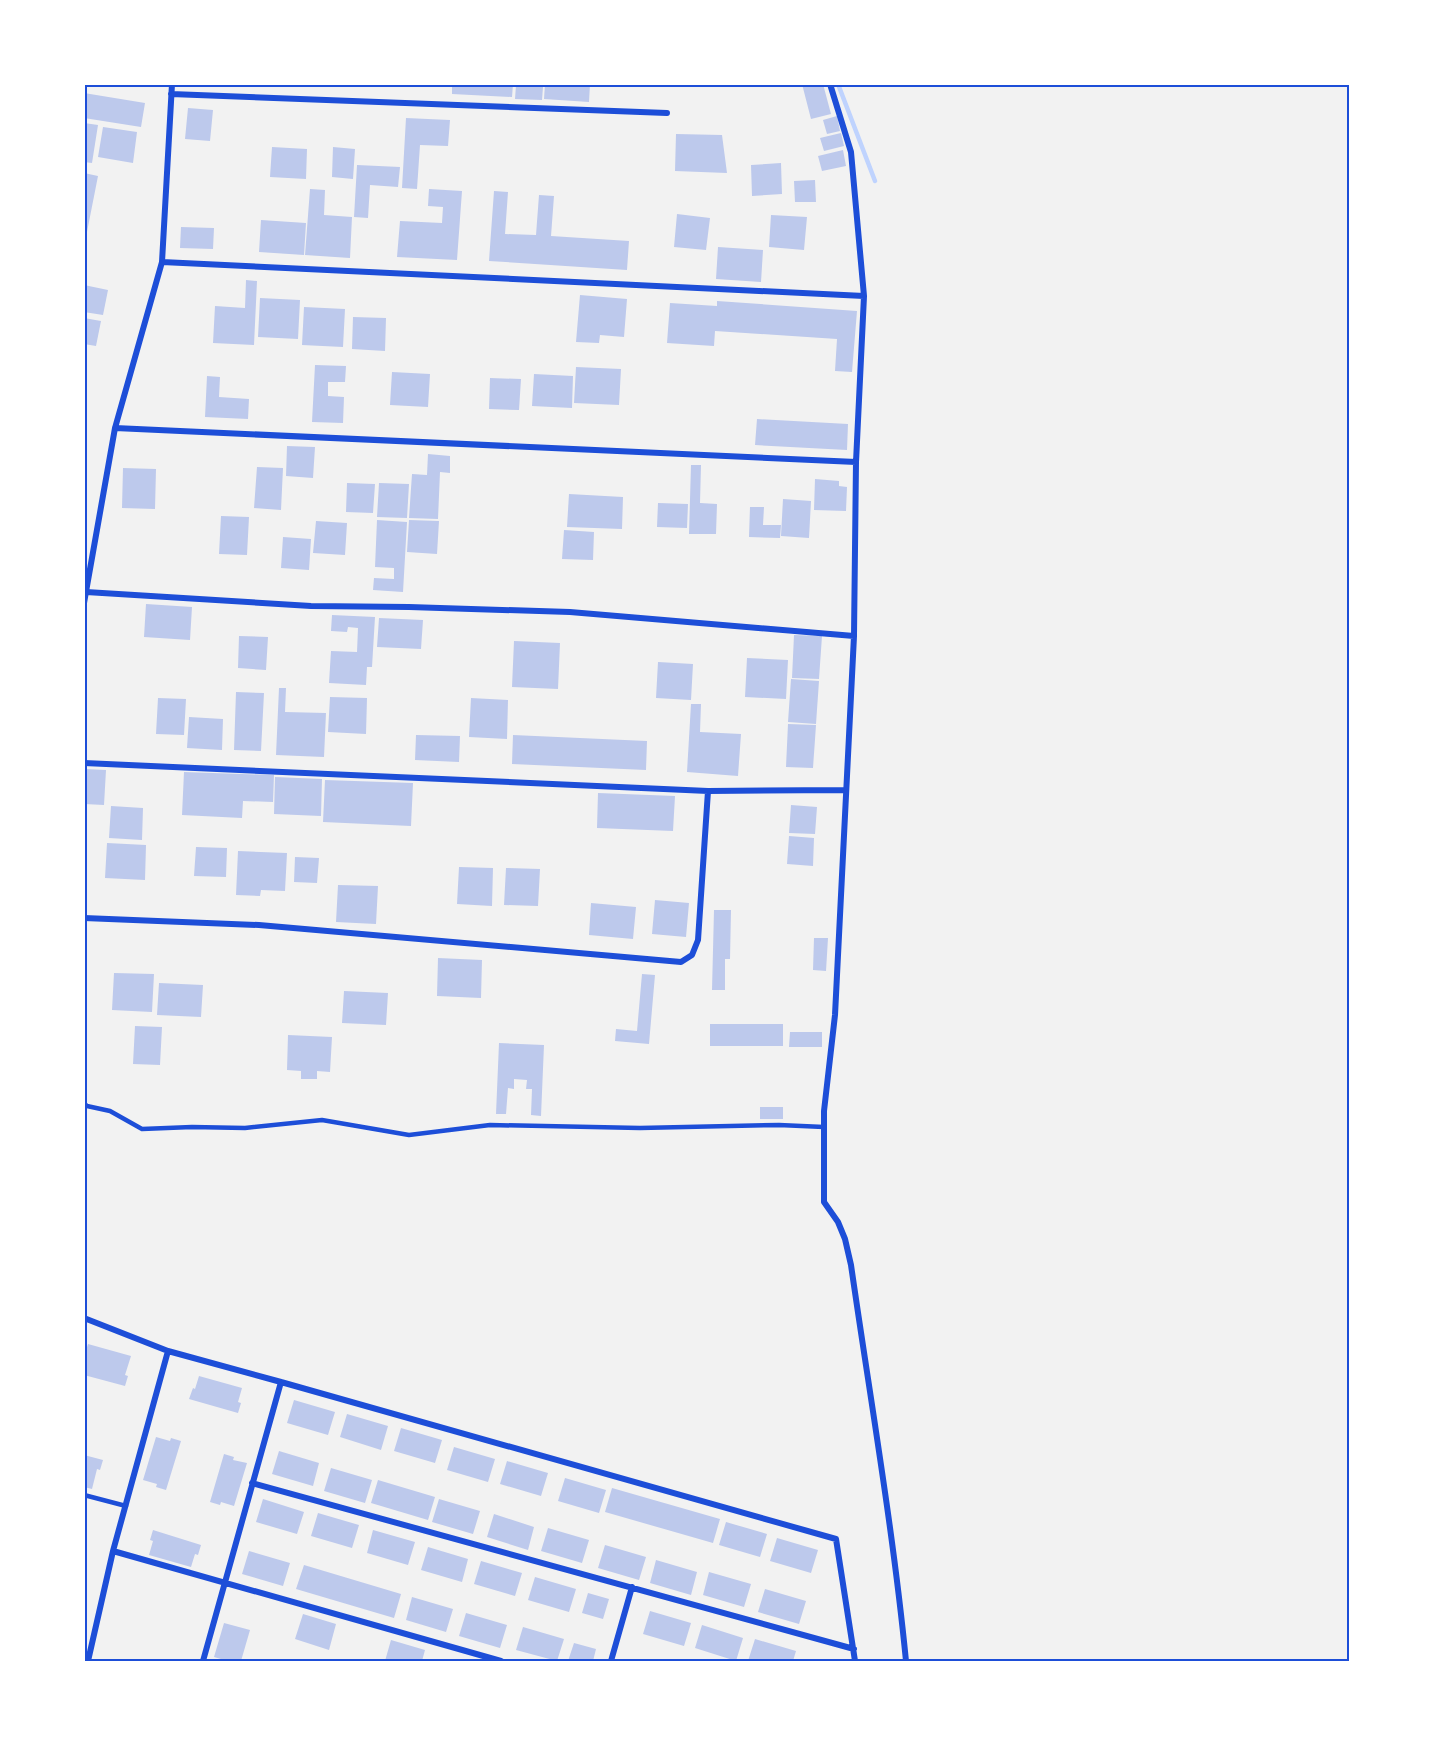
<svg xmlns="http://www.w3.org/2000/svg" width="1434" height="1745" font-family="'Exo 2',sans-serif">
<rect width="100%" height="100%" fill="#f2f2f2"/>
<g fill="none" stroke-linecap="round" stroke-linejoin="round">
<path stroke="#bfd3fe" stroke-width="4.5" d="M838,84L875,181"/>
</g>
<path fill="#bdc9ec" d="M452,84H513L512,97L452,94Z
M545,84H590L589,102L544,99Z
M802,84H823L831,114L811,119Z
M516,85L543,87L542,100L515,99Z
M84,93L145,103L141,127L84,118Z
M188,108L213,110L210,141L185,139Z
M837,116L840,131L827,134L823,120Z
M406,118L450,120L448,146L420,145L417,189L402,188Z
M84,123L98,125L92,163L84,162Z
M103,127L137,132L133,163L98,157Z
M841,133L844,146L824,151L820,138Z
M676,134L722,135L727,173L675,171Z
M272,147L307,149L306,179L270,177Z
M333,147L355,149L353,179L332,177Z
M843,150L846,166L822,171L818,156Z
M781,163L782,194L752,196L751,165Z
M357,165L400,167L398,187L370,185L368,218L354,217Z
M84,173L98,176L85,242L84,241Z
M815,180L816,202H795L794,181Z
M310,189L325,190L324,215L352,217L350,258L305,255Z
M429,189L462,191L457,260L397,257L400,221L442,223L443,207L428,206Z
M494,191L508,192L505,234L536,235L539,195L554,196L551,236L629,241L627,270L489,261Z
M677,214L710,218L706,250L674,247Z
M771,215L807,217L804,250L769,247Z
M261,220L306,223L304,255L259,252Z
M181,227L214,228L213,249L180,248Z
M718,247L763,250L761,282L716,279Z
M246,280L257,281L254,345L213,343L215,306L245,308Z
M84,285L108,290L103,315L84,312Z
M580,295L627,299L624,337L600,335L599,343L576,342Z
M260,298L300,300L298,339L258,337Z
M717,301L857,311L852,372L835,371L837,339L715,331L714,346L667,343L670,303L717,306Z
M304,307L345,309L343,347L302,345Z
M353,317L386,318L385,351L352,349Z
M84,318L101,321L96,346L84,344Z
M315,365L346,366L345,382H328V396L344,397L343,423L312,422Z
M576,367L621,369L619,405L574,403Z
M392,372L430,374L428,407L390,405Z
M534,374L573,376L572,408L532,406Z
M207,376L220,377L219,397L249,399L248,419L205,417Z
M490,378L521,379L519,410L489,409Z
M757,419L848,424L847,450L755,445Z
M287,446L315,447L313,478L286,476Z
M428,454L450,456V473L440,472L438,519L409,518L412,474L427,475Z
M691,465H701L700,503L717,504L716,534H689Z
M257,467L283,468L281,510L254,508Z
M123,468L156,469L155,509L122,508Z
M815,479L839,481V486L847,487L846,511L814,510Z
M347,483L375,484L373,513L346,512Z
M379,483L409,484L407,518L377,517Z
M569,494L623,497L622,529L567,527Z
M783,499L811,501L809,538L781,536Z
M658,503L688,504L687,528L657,527Z
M750,507H764L763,525H781L780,538L749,537Z
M221,516L249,517L247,555L219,554Z
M377,520L407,522L403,592L373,590L374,578L394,579V568L375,567Z
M409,520L439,521L437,554L407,552Z
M316,521L347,523L345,555L313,553Z
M564,530L594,532L593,560L562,559Z
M283,537L311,539L309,570L281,568Z
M146,604L192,607L190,640L144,637Z
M332,615L375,617L372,667H367L366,685L329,683L331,651L357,652L358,628L348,627L347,632L331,631Z
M379,618L423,620L421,649L377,647Z
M794,635L822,636L819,679L792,678Z
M239,636L268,637L266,670L238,668Z
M514,641L560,643L558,689L512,687Z
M747,658L788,660L786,699L745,697Z
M658,662L693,664L691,700L656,698Z
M791,679L819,681L816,724L788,722Z
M279,688H286L285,712L326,713L324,757L276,755Z
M236,692L264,693L261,751L234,750Z
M330,697L367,698L366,734L328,732Z
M158,698L186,699L184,735L156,734Z
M471,698L508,700L507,739L469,737Z
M691,704H701L700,732L741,734L738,776L687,772Z
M189,717L223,719L222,750L187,748Z
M788,724L816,725L813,768L786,767Z
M416,735L460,736L459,762L415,760Z
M513,735L647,741L646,770L512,764Z
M84,769L106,770L104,805L84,804Z
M184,772L274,775L273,802L243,801L242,818L182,815Z
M275,777L322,779L321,816L274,814Z
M325,780L413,783L411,826L323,822Z
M598,793L675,796L673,831L597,828Z
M791,805L817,807L815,834L789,833Z
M111,806L143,808L142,840L109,838Z
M789,836L814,838L813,866L787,864Z
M107,843L146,845L145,880L105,878Z
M196,847L227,848L226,877L194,876Z
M238,851L287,853L285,891L261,890L260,896L236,895Z
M295,857L319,858L317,883L294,882Z
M459,867L493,868L492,906L457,904Z
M506,868L540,869L538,906L504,905Z
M338,885L378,886L376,924L336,922Z
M655,900L689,903L686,937L652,934Z
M591,903L636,907L633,939L589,935Z
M714,910H731L730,959H725V990H712Z
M814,938H828L826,971L813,970Z
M438,958L482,960L481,998L437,996Z
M114,973L154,974L152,1012L112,1010Z
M642,974L655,975L649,1044L615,1041L616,1029L637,1031Z
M159,983L203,985L201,1017L157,1015Z
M344,991L388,993L386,1025L342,1023Z
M710,1024H783V1046H710Z
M135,1026L162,1027L160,1065L133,1064Z
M790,1032H822V1047H789Z
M288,1035L332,1037L330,1072L317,1071V1079H301V1071L287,1070Z
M499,1043L544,1045L541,1116L531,1115L532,1089H526L527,1080L514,1079V1089L508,1088L506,1114H496Z
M760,1107H783V1119H760Z
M88,1344L131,1356L125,1375L128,1376L125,1386L84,1375V1357Z
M199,1376L242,1388L238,1402L241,1403L238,1413L189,1399L193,1388L195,1389Z
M294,1400L335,1412L328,1435L287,1423Z
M347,1414L388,1426L381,1450L340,1437Z
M401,1428L442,1440L435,1463L394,1451Z
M156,1437L170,1441L171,1438L181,1441L166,1490L156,1487L157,1484L143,1480Z
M454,1447L495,1459L488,1482L447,1470Z
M279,1451L319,1463L313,1486L272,1474Z
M224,1454L234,1457L233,1460L247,1463L234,1506L221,1502L220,1505L210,1502Z
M84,1455L103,1460L100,1470L97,1469L92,1489L84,1487Z
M507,1461L548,1473L541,1496L500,1484Z
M331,1468L372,1480L365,1503L324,1491Z
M565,1478L606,1490L599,1513L558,1501Z
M378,1480L435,1497L428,1520L371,1503Z
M612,1488L720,1519L713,1543L605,1512Z
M263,1499L304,1512L297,1534L256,1522Z
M439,1499L480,1511L473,1534L432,1522Z
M318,1513L359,1525L352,1548L311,1536Z
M494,1514L534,1527L528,1550L487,1537Z
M726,1522L767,1534L760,1557L719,1545Z
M548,1528L589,1540L582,1563L541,1551Z
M153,1530L201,1545L198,1555L195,1554L191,1567L149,1555L153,1541L150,1540Z
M373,1530L415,1542L408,1565L367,1553Z
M777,1538L818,1550L811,1573L770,1561Z
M605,1545L646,1557L639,1580L598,1568Z
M428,1547L468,1559L462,1582L421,1570Z
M249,1551L290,1563L283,1586L242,1574Z
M656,1560L697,1572L691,1595L650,1583Z
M481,1561L522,1573L515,1596L474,1584Z
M304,1565L401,1594L394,1618L296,1589Z
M709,1572L751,1584L744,1607L703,1595Z
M535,1577L576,1589L569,1612L528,1600Z
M765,1589L806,1601L799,1624L758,1612Z
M588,1593L609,1599L603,1619L582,1613Z
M412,1597L453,1609L446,1632L406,1620Z
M650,1611L691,1623L684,1646L643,1634Z
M466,1613L507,1625L500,1648L459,1636Z
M303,1614L336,1624L329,1650L295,1639Z
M224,1623L250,1630L241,1661H228L214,1657Z
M702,1625L743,1638L736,1661L695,1648Z
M523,1627L564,1639L557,1661L516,1650Z
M755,1639L796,1651L793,1661H748Z
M391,1640L425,1650L422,1661H385Z
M574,1643L596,1649L593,1661H568Z"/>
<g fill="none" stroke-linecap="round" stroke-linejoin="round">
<path stroke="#1d4ed8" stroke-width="4.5" d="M84,1103L87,1106L110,1111L142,1129L192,1127L245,1128L322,1120L409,1135L490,1125L640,1128L779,1125L824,1127
M84,1495L126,1506"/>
<path stroke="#1d4ed8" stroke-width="6" d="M830,84L851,152L864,296L856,462L854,636L835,1015L824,1111V1202L838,1222L845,1239L851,1265C870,1397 893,1529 906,1661
M171,94L667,113
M162,262L864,296
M115,428L856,462
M86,592L311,606L409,607L570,612L854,636
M84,603L115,428L162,262L172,84
M84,763L708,791L846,790
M84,918L259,925L681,962L692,955L698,940L708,791
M84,1318L168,1351L281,1382L836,1539L855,1661
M252,1483L854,1649
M113,1551L501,1661
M88,1661L113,1551L168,1351
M203,1661L281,1382
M611,1661L632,1587"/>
</g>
<rect width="1434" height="1745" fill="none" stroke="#ffffff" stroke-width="171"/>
<rect x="86" y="86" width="1262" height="1574" fill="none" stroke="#1d4ed8" stroke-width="2"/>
</svg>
